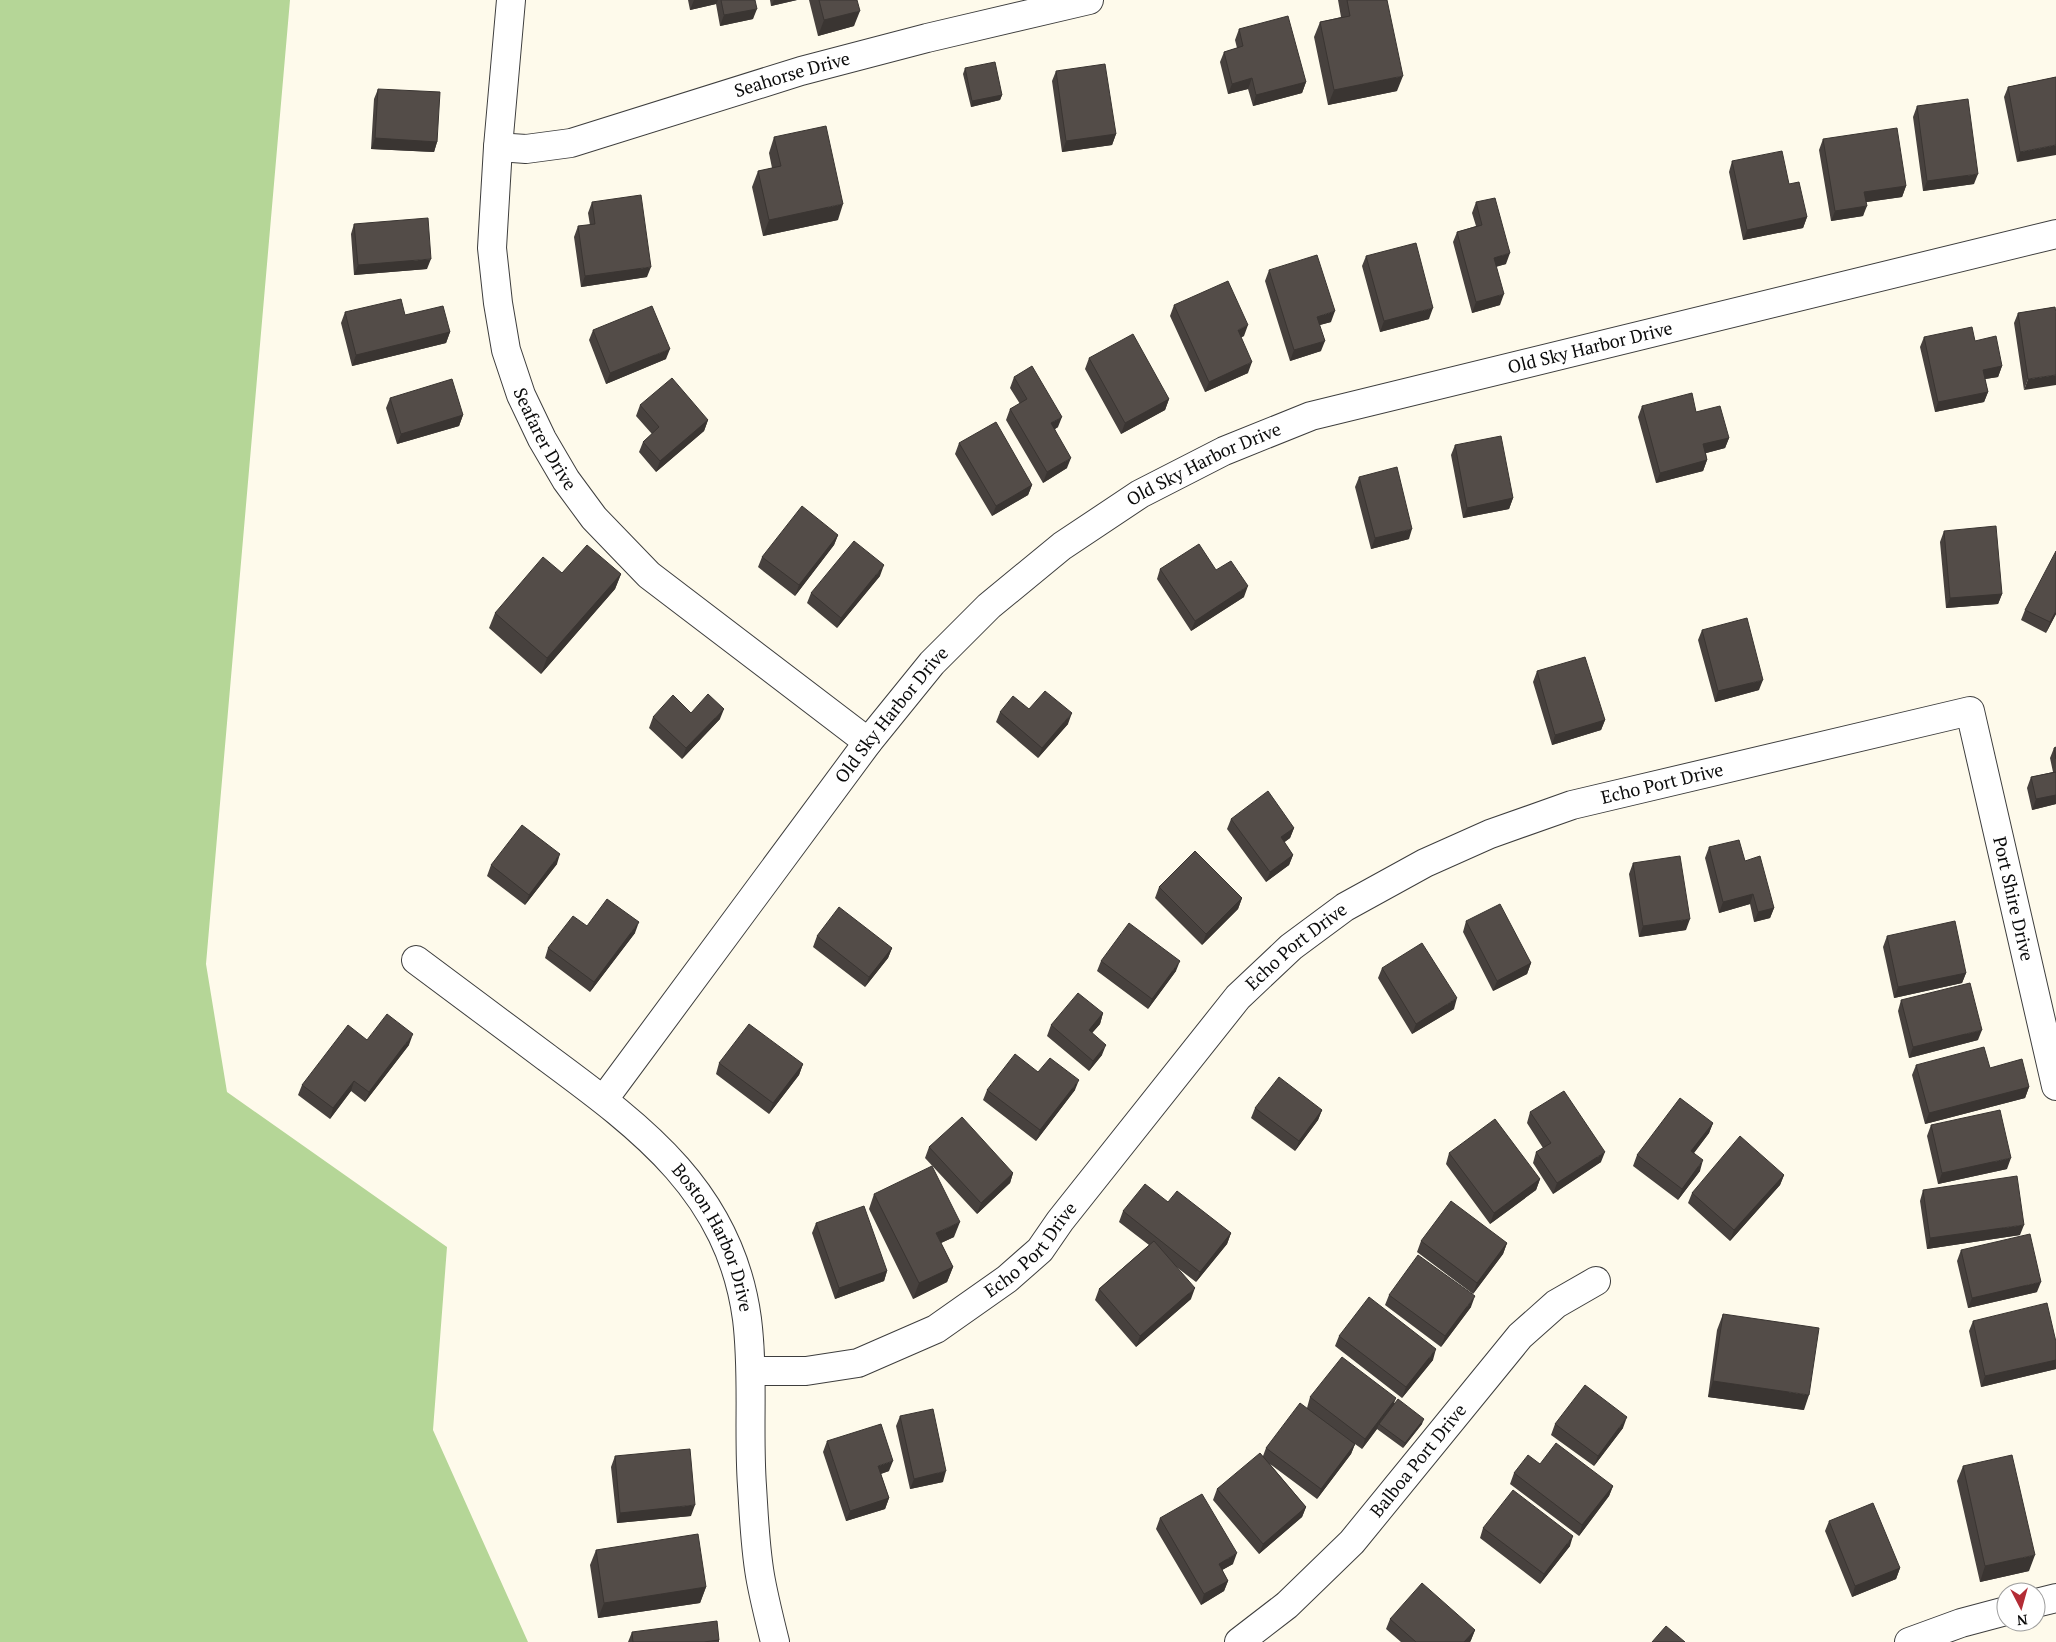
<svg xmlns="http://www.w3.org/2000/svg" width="2056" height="1642" font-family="'PT Serif',serif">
<rect width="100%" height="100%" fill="#fefaeb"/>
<path fill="#b5d697" d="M0,0H290L206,964L227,1092L447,1247L433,1430L528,1642H0Z"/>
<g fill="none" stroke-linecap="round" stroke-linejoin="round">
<defs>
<g id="minor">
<path id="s1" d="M511,0L498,147L492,248L498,303L506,350L521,395L542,439L566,480L594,518L649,575L868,742"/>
<path id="s2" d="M498,147L526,149L571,143L801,71L927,38L1089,0"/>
<path id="s3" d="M416,960C459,992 503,1025 546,1057C642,1128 730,1192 747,1319C754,1375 748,1430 752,1486C754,1517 755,1550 761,1581C765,1602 770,1622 775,1642"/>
<path id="s4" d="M604,1099L868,742L932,663L989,606L1062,546L1140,494L1224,451L1311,416L2056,234"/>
<path id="s5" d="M752,1371H806L858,1363L936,1329L1007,1279L1040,1250L1060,1221L1238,997L1291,947L1345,907L1425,863L1490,834L1572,805L1970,711L2056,1086"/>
<path d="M2036,1603L2056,1598"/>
<path id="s6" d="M1239,1642L1287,1605L1352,1542L1520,1336L1556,1304L1596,1281"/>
<path d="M1909,1642L1961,1623L2006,1611"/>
</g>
</defs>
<use href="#minor" stroke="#3e3e3e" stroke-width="30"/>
<use href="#minor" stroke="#fff" stroke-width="28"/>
</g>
<path fill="#47413e" d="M688,0H755L753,19L720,26L716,4L690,10Z
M770,0H797L771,6Z
M809,0H857L854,26L818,36Z
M1338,0H1387L1397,91L1328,105L1314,37L1320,22L1341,17Z
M1239,29L1306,82L1302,93L1253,106L1248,89L1228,94L1220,62L1224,52L1237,48L1235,40Z
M965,68L1002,95L1000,100L971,107L963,74Z
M1056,71L1116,134L1112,145L1062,152L1052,81Z
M2056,77L2017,162L2004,97L2008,87Z
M378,89L437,142L434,152L371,149L374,99Z
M1917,106L1974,184L1923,191L1913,117Z
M774,137L838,220L763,236L752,187L758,171L772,168L769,153Z
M1823,139L1906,186L1902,197L1866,202L1863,216L1831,221L1819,150Z
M1732,161L1789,184L1807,217L1803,228L1743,240L1729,172Z
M592,202L647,277L581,287L574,237L578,226L590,225L588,213Z
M1476,202L1506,264L1496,267L1500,305L1472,313L1453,242L1457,232L1476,226L1472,213Z
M354,224L427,269L354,275L351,234Z
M1366,256L1429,319L1380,332L1362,266Z
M1269,270L1331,322L1319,325L1321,351L1290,361L1265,281Z
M1174,305L1244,336L1241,337L1248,373L1205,392L1170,316Z
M2055,307L2024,390L2014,323L2018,313Z
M345,312L405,315L450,332L446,343L352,366L341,323Z
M593,330L666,359L606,384L589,340Z
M1924,337L1975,341L2002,366L1998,377L1985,379L1988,392L1984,402L1935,412L1920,347Z
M1089,358L1169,399L1165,410L1121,434L1085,369Z
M1014,377L1058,427L1055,429L1067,468L1043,483L1006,420L1010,409L1020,404L1010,388Z
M390,398L463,415L459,426L397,444L386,408Z
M640,405L708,420L704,431L656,472L639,452L643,442L652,434L636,416Z
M1642,406L1696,412L1729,438L1725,448L1706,453L1707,460L1703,471L1656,483L1638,417Z
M959,443L1032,485L1028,495L992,516L955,454Z
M1455,445L1513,498L1509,509L1463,518L1451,455Z
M1359,477L1409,539L1371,549L1355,487Z
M1944,531L2002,594L1998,604L1946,608L1940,542Z
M838,535L834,545L795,596L758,567L762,557Z
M1160,569L1216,570L1244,597L1191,631L1157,579Z
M562,573L621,574L615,589L541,674L489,628L495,613Z
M880,576L837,628L807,603L811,593Z
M2025,610L2056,614L2046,633L2021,620Z
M1702,630L1759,690L1715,702L1698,640Z
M1537,671L1605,720L1601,730L1552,745L1533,682Z
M1029,709L1068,724L1038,758L996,722L1000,712Z
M691,713L720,719L682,759L649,728L653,717Z
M2056,747V804L2032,810L2027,788L2031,777L2053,772L2050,758L2054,748Z
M1231,819L1294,828L1290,838L1284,842L1293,855L1289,865L1266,882L1227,829Z
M1709,847L1745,861L1774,908L1770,918L1754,922L1750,904L1719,913L1705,858Z
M1633,863L1686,930L1639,937L1629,874Z
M557,864L525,905L487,876L491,865Z
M1159,887L1242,898L1238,909L1202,945L1155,898Z
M1466,921L1531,963L1527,974L1493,991L1463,932Z
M587,926L635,933L590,992L545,958L548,948Z
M817,936L892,948L888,958L865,987L813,947Z
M1887,936L1966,973L1962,983L1894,998L1883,947Z
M1101,961L1176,971L1148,1009L1097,971Z
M1382,968L1454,1009L1412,1034L1378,978Z
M1901,1000L1978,1040L1909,1058L1898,1011Z
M1103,1013L1100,1024L1092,1033L1102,1055L1089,1071L1047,1036L1051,1025Z
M367,1040L409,1045L365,1102L351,1091L330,1119L298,1095L302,1085Z
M719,1063L803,1064L799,1075L769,1114L716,1074Z
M1916,1065L1990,1068L2029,1087L2025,1098L1925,1124L1912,1075Z
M1038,1072L1075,1090L1036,1141L983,1100L987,1090Z
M1255,1108L1322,1110L1318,1120L1295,1151L1251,1118Z
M1530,1112L1601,1162L1553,1194L1533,1163L1536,1152L1543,1148L1527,1123Z
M1713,1123L1709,1133L1694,1153L1700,1171L1678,1200L1633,1166L1637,1155Z
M1931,1125L2007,1169L1938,1184L1927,1136Z
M929,1147L1013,1173L1010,1183L977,1214L925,1158Z
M1449,1153L1540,1179L1536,1190L1490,1224L1446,1164Z
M1784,1175L1780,1185L1730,1241L1688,1203L1692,1193Z
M1923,1190L2020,1235L1927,1249L1920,1201Z
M874,1194L954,1237L941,1243L953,1267L947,1282L913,1299L869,1209Z
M1168,1202L1231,1233L1227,1244L1196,1282L1175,1266L1191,1299L1136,1347L1095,1300L1099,1289L1149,1245L1119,1222L1123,1211Z
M816,1223L887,1271L884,1281L835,1299L812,1233Z
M1421,1241L1507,1243L1503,1254L1473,1294L1417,1252Z
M1961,1250L2037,1292L1968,1308L1957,1261Z
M1389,1295L1471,1307L1441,1347L1385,1305Z
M1723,1314L1804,1410L1708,1397L1717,1330Z
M1973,1321L2056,1342V1369L1981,1387L1969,1331Z
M1339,1336L1433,1360L1402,1398L1335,1346Z
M1310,1397L1395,1403L1422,1424L1403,1448L1377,1429L1362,1449L1355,1444L1351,1454L1317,1499L1270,1464L1306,1507L1302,1517L1259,1554L1213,1500L1217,1489L1263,1456L1266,1448L1307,1408Z
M900,1416L943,1482L910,1489L896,1426Z
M1555,1424L1623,1428L1594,1466L1551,1435Z
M827,1441L889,1471L881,1474L889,1498L885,1509L846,1521L823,1452Z
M615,1456L691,1516L617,1523L611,1467Z
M1540,1464L1613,1486L1609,1496L1579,1536L1510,1484L1514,1473Z
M1963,1466L2029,1571L1980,1582L1957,1481Z
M1160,1518L1233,1564L1222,1570L1228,1581L1224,1591L1201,1605L1156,1529Z
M1829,1521L1900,1568L1896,1579L1852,1597L1825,1531Z
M1483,1528L1570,1546L1540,1584L1480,1538Z
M596,1550L706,1587L700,1603L598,1618L590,1565Z
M1390,1619L1475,1630L1471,1640L1470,1642H1401L1386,1629Z
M632,1632L719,1640V1642H628Z"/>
<path fill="#3a3532" d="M694,0H718L716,4L690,10Z
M774,0H797L771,6Z
M757,9L753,19L720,26L724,15Z
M860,11L854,26L818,36L824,20Z
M1403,76L1397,91L1328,105L1334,90Z
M1252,78L1248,89L1228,94L1232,84Z
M1306,82L1302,93L1253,106L1256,95Z
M1002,95L1000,100L971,107L972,101Z
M1116,134L1112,145L1062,152L1066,141Z
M375,138L437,142L434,152L371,149Z
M2056,145V155L2017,162L2020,152Z
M1978,174L1974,184L1923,191L1927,181Z
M1906,186L1902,197L1860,203L1864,192Z
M843,204L838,220L763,236L769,220Z
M1867,206L1863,216L1831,221L1835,211Z
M1807,217L1803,228L1743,240L1747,230Z
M1510,253L1506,264L1490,268L1494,258Z
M431,259L427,269L354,275L358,265Z
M651,267L647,277L581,287L585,276Z
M1504,294L1500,305L1472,313L1476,302Z
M1433,308L1429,319L1380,332L1384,321Z
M1335,311L1331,322L1313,327L1317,317Z
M1248,325L1244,336L1234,341L1238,330Z
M450,332L446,343L352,366L356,355Z
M1325,341L1321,351L1290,361L1294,350Z
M670,349L666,359L606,384L610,373Z
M1252,362L1248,373L1205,392L1209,382Z
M2002,366L1998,377L1979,380L1983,370Z
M2056,375V385L2024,390L2028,379Z
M1988,392L1984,402L1935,412L1938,402Z
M1169,399L1165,410L1121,434L1125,423Z
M463,415L459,426L397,444L401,434Z
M1062,417L1058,427L1047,434L1051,423Z
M708,420L704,431L656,472L660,461Z
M1729,438L1725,448L1699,455L1703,444Z
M1071,458L1067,468L1043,483L1047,472Z
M1707,460L1703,471L1656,483L1660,473Z
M1032,485L1028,495L992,516L996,506Z
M1513,498L1509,509L1463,518L1467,508Z
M1412,529L1409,539L1371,549L1375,538Z
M838,535L834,545L795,596L799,585Z
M884,565L880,576L837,628L841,618Z
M621,574L615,589L541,674L547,658Z
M1248,586L1244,597L1191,631L1195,621Z
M2002,594L1998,604L1946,608L1950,598Z
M2056,611V614L2046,633L2050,622Z
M1763,680L1759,690L1715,702L1718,691Z
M724,709L720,719L682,759L686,748Z
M1072,713L1068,724L1038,758L1042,748Z
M1605,720L1601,730L1552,745L1555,735Z
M2056,795V804L2032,810L2036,799Z
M1294,828L1290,838L1277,848L1281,837Z
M560,854L557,864L525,905L529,895Z
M1293,855L1289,865L1266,882L1270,872Z
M1753,894L1750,904L1719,913L1723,902Z
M1242,898L1238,909L1202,945L1206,934Z
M1774,908L1770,918L1754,922L1758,912Z
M1690,919L1686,930L1639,937L1643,926Z
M639,922L635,933L590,992L594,982Z
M892,948L888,958L865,987L869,977Z
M1180,961L1176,971L1148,1009L1152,999Z
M1531,963L1527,974L1493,991L1497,981Z
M1966,973L1962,983L1894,998L1898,987Z
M1457,998L1454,1009L1412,1034L1416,1024Z
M1103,1013L1100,1024L1085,1041L1089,1030Z
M1982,1030L1978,1040L1909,1058L1913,1047Z
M413,1034L409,1045L365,1102L369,1092Z
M1106,1045L1102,1055L1089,1071L1093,1061Z
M803,1064L799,1075L769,1114L773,1103Z
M1079,1080L1075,1090L1036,1141L1040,1130Z
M354,1081L351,1091L330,1119L333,1108Z
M2029,1087L2025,1098L1925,1124L1929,1113Z
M1322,1110L1318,1120L1295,1151L1299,1141Z
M1713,1123L1709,1133L1687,1162L1691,1151Z
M1605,1152L1601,1162L1553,1194L1557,1183Z
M2011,1158L2007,1169L1938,1184L1942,1173Z
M1703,1160L1700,1171L1678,1200L1682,1189Z
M1013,1173L1010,1183L977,1214L981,1203Z
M1784,1175L1780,1185L1730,1241L1734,1230Z
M1540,1179L1536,1190L1490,1224L1494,1213Z
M960,1222L954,1237L930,1248L936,1233Z
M2024,1225L2020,1235L1927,1249L1930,1238Z
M1231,1233L1227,1244L1196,1282L1200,1272Z
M1507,1243L1503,1254L1473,1294L1477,1283Z
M953,1267L947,1282L913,1299L919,1283Z
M887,1271L884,1281L835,1299L839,1288Z
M2041,1282L2037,1292L1968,1308L1972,1298Z
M1195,1288L1191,1299L1136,1347L1140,1336Z
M1475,1296L1471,1307L1441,1347L1445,1336Z
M1436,1349L1433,1360L1402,1398L1406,1387Z
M2056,1360V1369L1981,1387L1985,1376Z
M1713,1381L1809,1395L1804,1410L1708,1397Z
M1396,1398L1392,1409L1379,1424L1377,1429L1362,1449L1365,1439Z
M1627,1417L1623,1428L1594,1466L1598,1456Z
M1424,1419L1422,1424L1403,1448L1405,1443Z
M1355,1444L1351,1454L1317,1499L1321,1489Z
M893,1461L889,1471L874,1476L878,1466Z
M946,1471L943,1482L910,1489L914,1479Z
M1613,1486L1609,1496L1579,1536L1582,1525Z
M889,1498L885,1509L846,1521L850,1511Z
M695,1505L691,1516L617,1523L620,1513Z
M1306,1507L1302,1517L1259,1554L1263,1544Z
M1573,1536L1570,1546L1540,1584L1544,1574Z
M1237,1553L1233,1564L1215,1574L1219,1564Z
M2035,1555L2029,1571L1980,1582L1985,1566Z
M1900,1568L1896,1579L1852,1597L1855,1586Z
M1228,1581L1224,1591L1201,1605L1204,1594Z
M706,1587L700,1603L598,1618L604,1603Z
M1475,1630L1471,1640L1470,1642H1464Z"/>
<path fill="#534c48" stroke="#3a3532" d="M721,0H755L757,9L724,15Z
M819,0H857L860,11L824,20Z
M1347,0H1387L1403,76L1334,90L1320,22L1350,16Z
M1288,16L1306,82L1256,95L1252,78L1232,84L1224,52L1243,46L1239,29Z
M995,62L1002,95L972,101L965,68Z
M1105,64L1116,134L1066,141L1056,71Z
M2056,77V145L2020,152L2008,87Z
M378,89L440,92L437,142L375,138Z
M1968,99L1978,174L1927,181L1917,106Z
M826,126L843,204L769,220L758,171L781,166L774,137Z
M1897,128L1906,186L1864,192L1867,206L1835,211L1823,139Z
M1782,151L1789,184L1799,182L1807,217L1747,230L1732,161Z
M641,195L651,267L585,276L578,226L595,224L592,202Z
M1495,198L1510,253L1494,258L1504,294L1476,302L1457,232L1482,225L1476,202Z
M428,218L431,259L358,265L354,224Z
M1416,243L1433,308L1384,321L1366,256Z
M1317,255L1335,311L1317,317L1325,341L1294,350L1269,270Z
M1228,281L1248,325L1238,330L1252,362L1209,382L1174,305Z
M401,299L405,315L443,306L450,332L356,355L345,312Z
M652,306L670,349L610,373L593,330Z
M2055,307L2056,313V375L2028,379L2018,313Z
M1972,327L1975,341L1996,336L2002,366L1983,370L1988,392L1938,402L1924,337Z
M1133,334L1169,399L1125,423L1089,358Z
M1032,366L1062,417L1051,423L1071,458L1047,472L1010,409L1027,399L1014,377Z
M672,378L708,420L660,461L643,442L659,427L640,405Z
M452,379L463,415L401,434L390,398Z
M1692,393L1696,412L1720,406L1729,438L1703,444L1707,460L1660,473L1642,406Z
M996,422L1032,485L996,506L959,443Z
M1501,436L1513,498L1467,508L1455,445Z
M1397,467L1412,529L1375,538L1359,477Z
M802,506L838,535L799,585L762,557Z
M1996,526L2002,594L1950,598L1944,531Z
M854,541L884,565L841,618L811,593Z
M1199,544L1216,570L1231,561L1248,586L1195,621L1160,569Z
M587,545L621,574L547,658L495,613L543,557L562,573Z
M2056,551V611L2050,622L2025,610Z
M1747,618L1763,680L1718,691L1702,630Z
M1585,657L1605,720L1555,735L1537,671Z
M1045,691L1072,713L1042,748L1000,712L1013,696L1029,709Z
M708,694L724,709L686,748L653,717L673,695L691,713Z
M2056,747V759L2054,748Z
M2056,772V795L2036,799L2031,777Z
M1268,791L1294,828L1281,837L1293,855L1270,872L1231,819Z
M522,825L560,854L529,895L491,865Z
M1739,840L1745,861L1760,856L1774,908L1758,912L1753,894L1723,902L1709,847Z
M1195,851L1242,898L1206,934L1159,887Z
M1680,856L1690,919L1643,926L1633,863Z
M607,899L639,922L594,982L548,948L573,916L587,926Z
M1500,904L1531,963L1497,981L1466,921Z
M839,907L892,948L869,977L817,936Z
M1955,921L1966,973L1898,987L1887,936Z
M1129,923L1180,961L1152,999L1101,961Z
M1422,943L1457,998L1416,1024L1382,968Z
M1970,983L1982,1030L1913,1047L1901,1000Z
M1078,993L1103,1013L1089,1030L1106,1045L1093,1061L1051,1025Z
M387,1014L413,1034L369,1092L354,1081L333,1108L302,1085L348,1025L367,1040Z
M749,1024L803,1064L773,1103L719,1063Z
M1984,1047L1990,1068L2022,1059L2029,1087L1929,1113L1916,1065Z
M1015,1054L1038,1072L1050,1058L1079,1080L1040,1130L987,1090Z
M1279,1077L1322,1110L1299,1141L1255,1108Z
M1564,1091L1605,1152L1557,1183L1536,1152L1551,1143L1530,1112Z
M1680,1098L1713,1123L1691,1151L1703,1160L1682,1189L1637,1155Z
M2000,1110L2011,1158L1942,1173L1931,1125Z
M962,1117L1013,1173L981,1203L929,1147Z
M1495,1119L1540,1179L1494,1213L1449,1153Z
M1740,1136L1784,1175L1734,1230L1692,1193Z
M932,1166L960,1222L936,1233L953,1267L919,1283L874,1194Z
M2017,1176L2024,1225L1930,1238L1923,1190Z
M1145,1184L1168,1202L1177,1191L1231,1233L1200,1272L1123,1211Z
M1451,1201L1507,1243L1477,1283L1421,1241Z
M864,1206L887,1271L839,1288L816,1223Z
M2030,1234L2041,1282L1972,1298L1961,1250Z
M1154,1241L1195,1288L1140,1336L1099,1289Z
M1418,1255L1475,1296L1445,1336L1389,1295Z
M1369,1297L1436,1349L1406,1387L1339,1336Z
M2047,1303L2056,1342V1360L1985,1376L1973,1321Z
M1723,1314L1819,1328L1809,1395L1713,1381Z
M1342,1357L1396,1398L1365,1439L1310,1397Z
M1585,1385L1627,1417L1598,1456L1555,1424Z
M1398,1399L1424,1419L1405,1443L1379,1424Z
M1300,1403L1355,1444L1321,1489L1266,1448Z
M933,1409L946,1471L914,1479L900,1416Z
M881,1424L893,1461L878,1466L889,1498L850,1511L827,1441Z
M1556,1443L1613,1486L1582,1525L1514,1473L1528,1455L1540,1464Z
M690,1449L695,1505L620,1513L615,1456Z
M1260,1453L1306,1507L1263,1544L1217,1489Z
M2012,1455L2035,1555L1985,1566L1963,1466Z
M1513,1490L1573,1536L1544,1574L1483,1528Z
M1202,1494L1237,1553L1219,1564L1228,1581L1204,1594L1160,1518Z
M1873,1503L1900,1568L1855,1586L1829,1521Z
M698,1534L706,1587L604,1603L596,1550Z
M1422,1583L1475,1630L1464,1642H1416L1390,1619Z
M717,1621L719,1640L704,1642H633L632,1632Z
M1666,1626L1685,1642H1652Z"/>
<g text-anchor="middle" stroke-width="5" stroke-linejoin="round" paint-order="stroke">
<g font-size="18" fill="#0b0b0b" stroke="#fff">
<text dy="6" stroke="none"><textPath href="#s2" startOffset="305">Seahorse Drive</textPath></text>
<text dy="6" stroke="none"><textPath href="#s4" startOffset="1290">Old Sky Harbor Drive</textPath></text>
<text dy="6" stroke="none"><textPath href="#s1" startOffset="449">Seafarer Drive</textPath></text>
<text dy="6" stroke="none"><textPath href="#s4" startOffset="885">Old Sky Harbor Drive</textPath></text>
<text dy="6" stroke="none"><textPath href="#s4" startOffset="480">Old Sky Harbor Drive</textPath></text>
<text dy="6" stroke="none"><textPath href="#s5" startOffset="1126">Echo Port Drive</textPath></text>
<text dy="6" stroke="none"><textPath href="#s5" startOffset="1635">Port Shire Drive</textPath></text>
<text dy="6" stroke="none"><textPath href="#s5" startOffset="721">Echo Port Drive</textPath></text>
<text dy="6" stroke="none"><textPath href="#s3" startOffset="414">Boston Harbor Drive</textPath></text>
<text dy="6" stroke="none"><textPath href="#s5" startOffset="316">Echo Port Drive</textPath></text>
<text dy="6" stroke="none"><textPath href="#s6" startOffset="256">Balboa Port Drive</textPath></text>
</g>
</g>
<g transform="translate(2021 1607) rotate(174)"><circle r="24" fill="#ffffff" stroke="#9d9d9d"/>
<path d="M0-4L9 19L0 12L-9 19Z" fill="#b32c35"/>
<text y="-8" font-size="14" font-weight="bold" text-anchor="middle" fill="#0b0b0b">N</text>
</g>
</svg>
